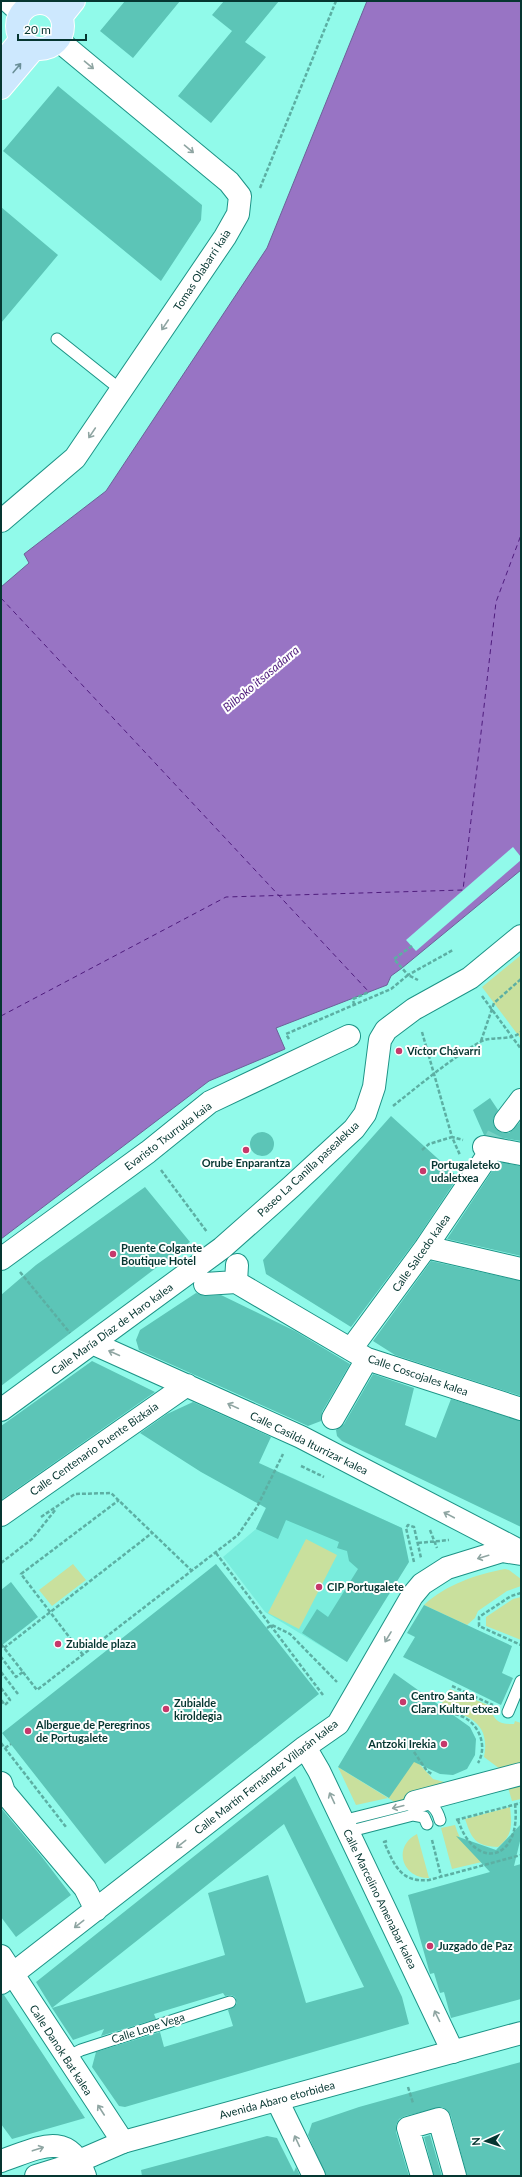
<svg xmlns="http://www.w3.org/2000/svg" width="522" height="2177" font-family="Lato,sans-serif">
<rect width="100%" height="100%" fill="#91faea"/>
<path fill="#79eddd" d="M282,1473L402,1528L347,1662L265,1612L223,1557L256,1529Z"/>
<path fill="#c9e09d" d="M521,955V1039L482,987Z
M306,1539L337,1555L299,1629L268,1613Z
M73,1564L86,1580L52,1606L39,1590Z
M505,1569L509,1570L521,1579V1586L507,1591L478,1611L475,1618L467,1625L424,1605C445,1585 477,1574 505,1569Z
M521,1597V1640L486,1626V1617L513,1599Z
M450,1689L490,1706C493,1720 499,1725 514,1724L515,1721L521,1723V1767L504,1772L484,1757C491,1722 467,1714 439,1708Z
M412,1756L433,1779L448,1783L447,1788L396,1803L388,1798L356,1805L338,1767L388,1798L400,1781Z
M521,1781V1799L512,1801L507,1784Z
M510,1807C512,1824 513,1836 498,1847C475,1846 472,1839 465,1819Z
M455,1825C460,1843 470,1852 486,1861L452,1869L441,1828Z
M417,1834L429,1878H427C401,1877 393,1846 417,1834Z"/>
<path fill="#9874c4" stroke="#6c6198" d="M367,1H521V870L402,968L391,976L387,985L276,1028L285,1049L209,1081L1,1239V587L29,563L24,554L106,491L267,248Z"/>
<path fill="#91faea" d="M513,847L521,857V860L416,951L406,940Z"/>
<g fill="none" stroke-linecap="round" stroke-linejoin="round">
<path stroke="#4f1c7d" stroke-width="1" stroke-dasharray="5 4" stroke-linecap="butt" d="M1,598L369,992
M1,1016L226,897L463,890L496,602L521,535"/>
</g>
<path fill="#5cc5b7" d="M125,1H180L133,58L100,31Z
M224,1H279L245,42L266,57L211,123L178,96L232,31L212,15Z
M58,86L202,205L201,220L161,281L3,151Z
M1,207L58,255L1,323Z
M490,1098L498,1110L493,1119L494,1126L503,1133H509L521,1121V1141L484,1135L473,1110Z
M391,1116L458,1177L416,1240L351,1327L266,1274L263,1260Z
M250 1144a12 12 0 1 1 24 0a12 12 0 1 1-24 0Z
M498,1162L521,1166V1256L447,1239Z
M145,1187L190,1242L1,1386V1295L36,1265Z
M431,1261L521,1281V1396L395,1355L373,1341Z
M196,1293L205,1296L221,1295L295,1331L350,1364L322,1412L321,1421L308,1426L139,1350L136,1340L140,1330Z
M92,1361L155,1392L1,1500V1426Z
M373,1374L414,1388L405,1425L436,1438L451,1399L521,1421V1527L342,1441L337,1436L336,1430L344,1424Z
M193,1402L271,1437L259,1463L402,1528L409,1562L347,1662L302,1633L317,1609L328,1617L358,1569L349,1561L347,1551L337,1548L339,1542L286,1520L278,1539L256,1529L266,1508L201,1472L140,1433L167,1414Z
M216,1564L319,1694L105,1864L2,1733Z
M11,1582L38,1617L1,1646V1590Z
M424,1605L512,1646L502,1673L513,1678L501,1705L403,1657L415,1637L407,1633Z
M394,1673L470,1727L476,1739L475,1755L467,1769L453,1775L440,1774L414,1762L389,1798L338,1767Z
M295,1776L383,1957L402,1997L409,2024L125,2107L119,2106L92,2067L96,2052L160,2032L164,2047L233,2026L228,2010L235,2006L237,2003L235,1997L231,1995L225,1996L223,1993L154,2014L156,2019L101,2036L104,2029L73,2040L52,2008L225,1955L208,1893L268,1875L306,2003L364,1987L284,1824L52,2008L36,1982Z
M1,1808L42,1857L71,1895L16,1937L1,1917Z
M521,1824V1837L514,1866L521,1864V1999L451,2018L444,1992L440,1993L434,1973L430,1974L408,1895L490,1872L456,1836L496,1850Z
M1,1995H4L85,2118L12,2139L1,2124Z
M521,2062V2176H467L451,2116L447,2110L442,2107L405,2116L399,2119L396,2125V2132L409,2176H326L308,2135L312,2123L359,2107Z
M430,2135L442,2176H434L424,2137Z
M267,2136L277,2138L294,2172L296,2167L300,2176H142L141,2170Z"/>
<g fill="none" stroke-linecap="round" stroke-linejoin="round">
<path stroke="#75d3c5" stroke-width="22" stroke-dasharray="22 11" stroke-linecap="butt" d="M488,1155L505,1121"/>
<defs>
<path id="lane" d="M57,339L121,390
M508,1712L521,1681
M342,1821L422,1801C433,1805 437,1809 440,1820
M347,1832L413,1815L424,1817L427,1824
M67,2057L81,2050L230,2002"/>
<path id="street" d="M8,1L21,13
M1,521L75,458L225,237L238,214L240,196L229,182L59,41
M505,1121L521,1100
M484,1147L521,1154
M426,1247L521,1269
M1,1259L148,1152L210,1102L349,1036
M237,1265L236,1282L367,1359L521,1409
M205,1284L236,1282
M92,1343L301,1437L520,1551
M351,1349L426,1247L488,1155
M1,1410L222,1248L291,1187L354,1129L365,1114L374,1087L380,1040L386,1030L414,1009L470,978L521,936
M333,1418L367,1359
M1,1515L187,1385
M305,1747L319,1771L453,2052
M1,1783L4,1792L85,1888L96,1910
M415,1802L521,1774
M1,1956L123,2142
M1,1983L305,1747L338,1724L412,1596L422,1584L447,1568L502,1551L521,1554
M277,2100L314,2176
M1,2161C37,2149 69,2128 85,2176
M422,2176L408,2128L439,2119L455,2176"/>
<path id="secondary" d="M36,2176L65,2167L123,2142L521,2033"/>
<path id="primary" d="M17 26a23 23 0 1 1 46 0a23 23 0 1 1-46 0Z
M62,16L74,1
M1,64L21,39
M1,88L34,49"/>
</defs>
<use href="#lane" stroke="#1c9386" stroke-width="13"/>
<use href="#street" stroke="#1c9386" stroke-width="24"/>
<use href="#secondary" stroke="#1c9386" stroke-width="24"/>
<use href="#primary" stroke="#fff" stroke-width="24"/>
<path stroke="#5cafa3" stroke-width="2.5" stroke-dasharray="4 2" stroke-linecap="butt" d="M260,188L336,1
M412,946L394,959L408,975L453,950
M482,996L521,1049
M354,1005L353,999L369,992
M422,1032L452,1137L463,1140
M289,1039L286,1034L391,989L408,975L418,980
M481,1041L494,1003L521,979
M393,1106C421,1084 449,1060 480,1042C492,1035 510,1042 521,1032
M422,1150L429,1144L452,1137L460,1155
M161,1170L207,1232
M20,1272L70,1333
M301,1466L324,1477
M41,1517L75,1494L111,1493L192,1571
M430,1530L437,1548
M418,1543L449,1540
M216,1553L323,1695
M414,1562L406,1528L408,1525L414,1527L421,1558
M1,1563L32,1539L56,1509
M521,1593L511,1596L479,1617V1626L521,1645
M267,1628L272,1625L290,1634L337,1682
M1,1644L23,1672L16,1677L1,1657
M4,1648L152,1533
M83,1655L21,1574L119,1500
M1,1672L18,1694
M23,1672L37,1690L238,1535L257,1507L283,1454
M452,1686L493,1705
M1,1688L10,1700L5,1705L1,1700
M437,1712C445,1713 454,1713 461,1716C479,1723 488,1746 478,1763
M1,1743L66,1827
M5,1748L11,1744
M414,1752L427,1771L432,1774
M456,1820L521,1803
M458,1820C475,1872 522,1861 515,1804
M432,1840L441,1876
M387,1841L384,1842C394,1864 400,1883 429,1880L521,1855
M408,2087L413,2103"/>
<use href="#lane" stroke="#fff" stroke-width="11"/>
<use href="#street" stroke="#fff" stroke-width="22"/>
<use href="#secondary" stroke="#fff" stroke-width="22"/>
<use href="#primary" stroke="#cde8fe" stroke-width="22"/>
</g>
<defs><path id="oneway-shaft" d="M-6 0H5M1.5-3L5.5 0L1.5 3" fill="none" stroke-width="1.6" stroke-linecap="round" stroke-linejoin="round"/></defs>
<g stroke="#8fa5a2">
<use href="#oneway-shaft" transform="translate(89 65) rotate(40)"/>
<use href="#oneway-shaft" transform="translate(189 149) rotate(40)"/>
<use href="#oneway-shaft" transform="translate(165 325) rotate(124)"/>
<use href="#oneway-shaft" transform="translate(92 433) rotate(124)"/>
<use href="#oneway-shaft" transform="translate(114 1353) rotate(-156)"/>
<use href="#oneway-shaft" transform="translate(233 1406) rotate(-155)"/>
<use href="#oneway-shaft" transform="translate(449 1515) rotate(-152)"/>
<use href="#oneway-shaft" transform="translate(483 1557) rotate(163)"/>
<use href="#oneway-shaft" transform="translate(388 1637) rotate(121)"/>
<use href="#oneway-shaft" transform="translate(332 1798) rotate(-115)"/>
<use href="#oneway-shaft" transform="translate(398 1807) rotate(166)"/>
<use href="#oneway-shaft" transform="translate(181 1844) rotate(142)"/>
<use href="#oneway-shaft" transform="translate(79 1924) rotate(142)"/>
<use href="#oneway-shaft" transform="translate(437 2016) rotate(-116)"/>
<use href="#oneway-shaft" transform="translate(101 2110) rotate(-123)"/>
<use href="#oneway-shaft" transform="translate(297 2141) rotate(-115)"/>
<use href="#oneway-shaft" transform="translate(38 2149) rotate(-18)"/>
</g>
<use stroke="#6a8f98" href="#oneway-shaft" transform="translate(17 68) rotate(-50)"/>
<g fill="#c6396b" stroke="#fff" stroke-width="1.5">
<circle cx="399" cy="1051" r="4"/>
<circle cx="246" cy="1150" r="4"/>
<circle cx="423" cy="1171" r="4"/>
<circle cx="113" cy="1254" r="4"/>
<circle cx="319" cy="1587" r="4"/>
<circle cx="58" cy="1644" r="4"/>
<circle cx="403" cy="1702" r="4"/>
<circle cx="166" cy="1709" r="4"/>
<circle cx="28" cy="1731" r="4"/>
<circle cx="444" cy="1744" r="4"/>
<circle cx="430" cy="1946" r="4"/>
</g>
<g text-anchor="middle" stroke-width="4" stroke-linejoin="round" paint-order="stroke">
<g font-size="11" fill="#063631" stroke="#fff">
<text transform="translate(202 270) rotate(-57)" y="4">Tomas Olabarri kaia</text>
<text transform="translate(168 1136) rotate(-37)" y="4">Evaristo Txurruka kaia</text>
<text transform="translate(308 1169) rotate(-43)" y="4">Paseo La Canilla pasealekua</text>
<text transform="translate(421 1253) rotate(-55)" y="4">Calle Salcedo kalea</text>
<text transform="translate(112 1329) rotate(-36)" y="4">Calle María Díaz de Haro kalea</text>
<text transform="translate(418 1375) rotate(19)" y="4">Calle Coscojales kalea</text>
<text transform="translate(309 1443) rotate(26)" y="4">Calle Casilda Iturrizar kalea</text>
<text transform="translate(94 1449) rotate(-35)" y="4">Calle Centenario Puente Bizkaia</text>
<text transform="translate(266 1777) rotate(-38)" y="4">Calle Martín Fernández Villarán kalea</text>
<text transform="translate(380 1899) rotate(64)" y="4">Calle Marcelino Amenabar kalea</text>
<text transform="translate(148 2028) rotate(-18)" y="4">Calle Lope Vega</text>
<text transform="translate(61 2050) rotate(57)" y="4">Calle Danok Bat kalea</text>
<text transform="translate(277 2100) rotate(-15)" y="4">Avenida Abaro etorbidea</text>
</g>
<g font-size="11" font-weight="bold" fill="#063631" stroke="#fff" text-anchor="start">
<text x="407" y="1055">Víctor Chávarri</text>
<text x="246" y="1167" text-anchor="middle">Orube Enparantza</text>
<text x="431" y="1169">Portugaleteko<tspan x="431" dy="13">udaletxea</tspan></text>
<text x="121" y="1252">Puente Colgante<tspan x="121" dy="13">Boutique Hotel</tspan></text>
<text x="327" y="1591">CIP Portugalete</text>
<text x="66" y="1648">Zubialde plaza</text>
<text x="411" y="1700">Centro Santa<tspan x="411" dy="13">Clara Kultur etxea</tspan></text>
<text x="174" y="1707">Zubialde<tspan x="174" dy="13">kiroldegia</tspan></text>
<text x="36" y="1729">Albergue de Peregrinos<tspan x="36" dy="13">de Portugalete</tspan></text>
<text x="436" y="1748" text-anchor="end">Antzoki Irekia</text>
<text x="438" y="1950">Juzgado de Paz</text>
</g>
<g font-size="12" font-style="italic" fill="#4f1c7d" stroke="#fff">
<text transform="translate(261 679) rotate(-40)" y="4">Bilboko itsasadarra</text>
</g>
</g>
<rect width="522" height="2177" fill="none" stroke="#063631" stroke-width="4"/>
<g transform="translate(486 2141) rotate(267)" stroke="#ffffff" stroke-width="3" paint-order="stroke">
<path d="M0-3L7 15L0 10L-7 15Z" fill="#063631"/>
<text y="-6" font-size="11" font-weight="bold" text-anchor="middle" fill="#063631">N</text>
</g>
<path d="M18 34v6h68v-6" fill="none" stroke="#063631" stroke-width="2"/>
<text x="24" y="34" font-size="12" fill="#063631" stroke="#ffffff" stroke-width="3" paint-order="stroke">20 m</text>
</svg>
